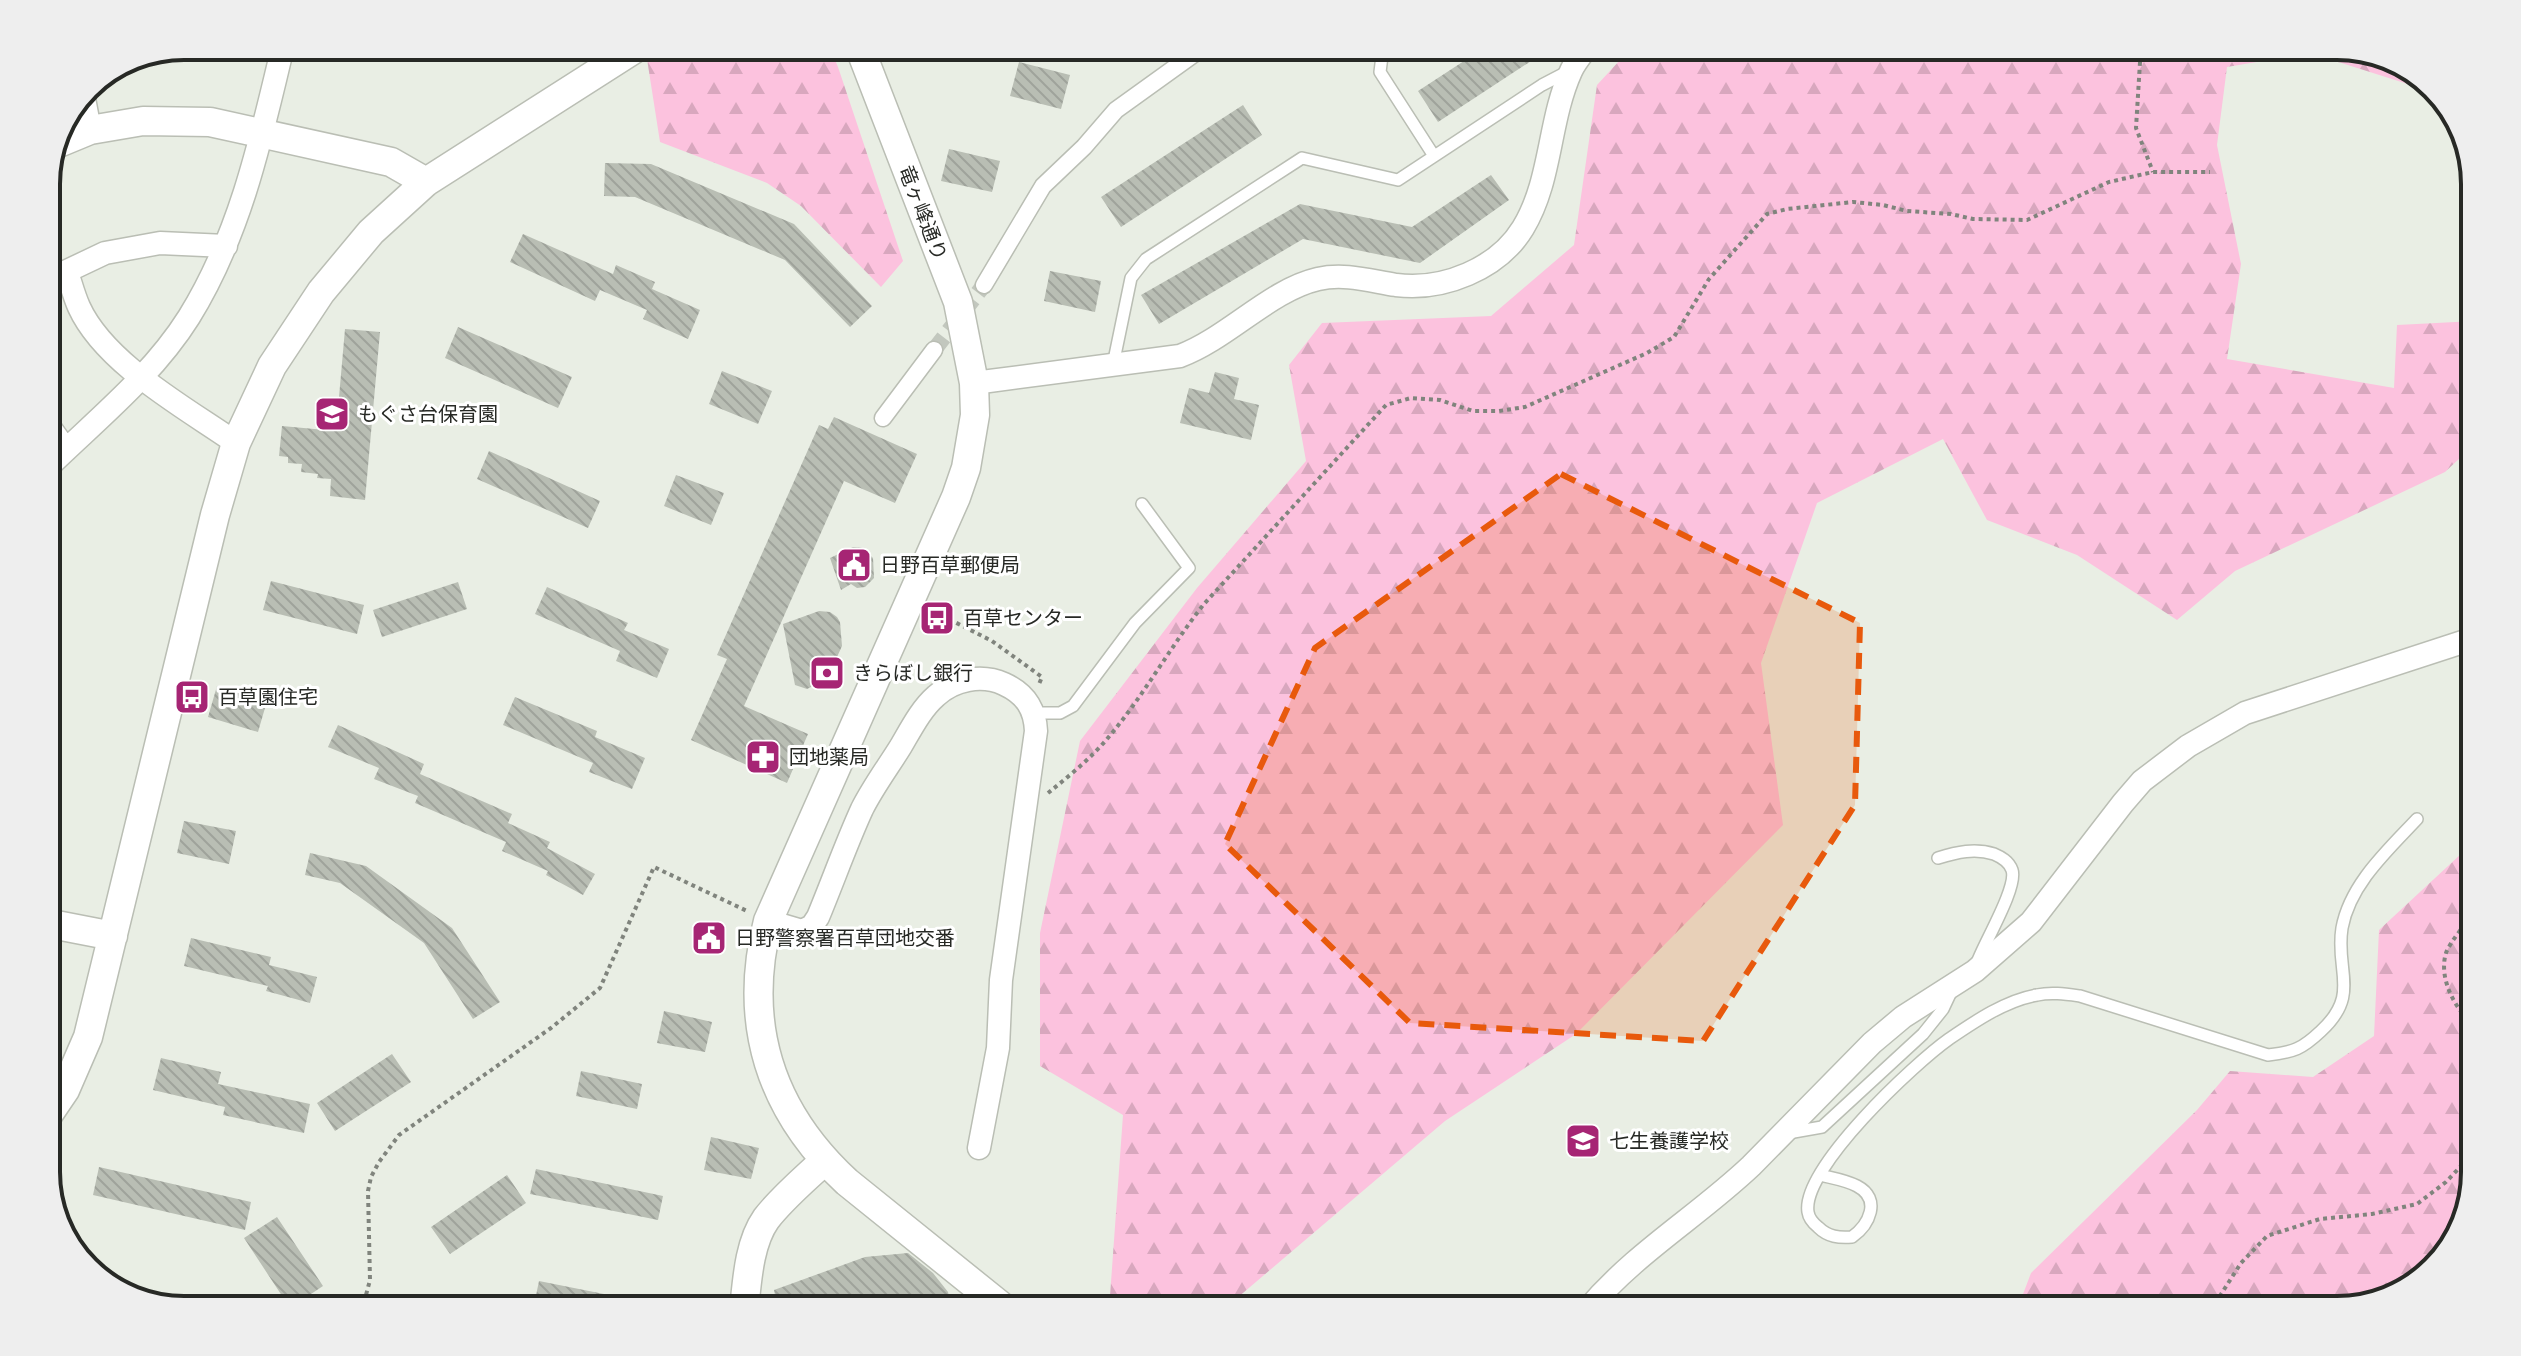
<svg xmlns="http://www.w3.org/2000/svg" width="2521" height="1356" font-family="'Source Sans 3','Noto Sans JP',sans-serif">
<defs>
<pattern id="forest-firs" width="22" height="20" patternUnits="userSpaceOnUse" patternTransform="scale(2)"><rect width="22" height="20" fill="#fcc2de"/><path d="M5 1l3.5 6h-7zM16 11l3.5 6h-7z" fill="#d8a7be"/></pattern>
<pattern id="building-back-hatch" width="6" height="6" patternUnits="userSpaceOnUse" patternTransform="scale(2)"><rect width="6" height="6" fill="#b9beb4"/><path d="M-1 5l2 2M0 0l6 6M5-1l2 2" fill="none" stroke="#9fa39b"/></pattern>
</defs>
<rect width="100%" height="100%" fill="#e9eee4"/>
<path fill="url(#forest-firs)" d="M715,46H829L838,67L903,261L881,287L801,206L767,183L660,142L647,59L696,53Z
M1633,46H2218L2240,53L2243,46H2337L2399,60L2436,93L2310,53L2227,67L2217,145L2241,264L2227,359L2394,388L2397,325L2475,321V444L2445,472L2235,571L2177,620L2077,555L1987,520L1943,439L1817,503L1761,663L1783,825L1576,1034L1445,1121L1223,1310H1109L1123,1115L1040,1066V933L1080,741L1197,588L1306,461L1289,365L1322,323L1491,316L1574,245L1597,85Z
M2475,841V1172L2461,1234L2407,1291L2338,1310H2017L2031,1273L2197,1110L2230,1071L2313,1077L2374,1036L2379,930Z"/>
<path fill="url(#building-back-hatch)" d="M1487,46H1554L1438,122L1418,91Z
M1019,62L1070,75L1061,109L1010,96Z
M1243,105L1262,135L1121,227L1101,197Z
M949,149L1000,161L992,192L941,181Z
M605,163L651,164L794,224L872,306L850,327L785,260L635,197L604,196Z
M1491,175L1509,200L1420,263L1303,239L1159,324L1141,295L1300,204L1412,227Z
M523,234L613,274L616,265L655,282L652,289L700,310L688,339L643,319L647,310L600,290L595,301L510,262Z
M1050,271L1101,281L1095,312L1044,301Z
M458,327L572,377L558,408L445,358Z
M345,329L380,332L365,500L330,496L331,479L317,478L318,474L301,472L302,464L288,463V457L279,456L282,426L336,431Z
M722,371L772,391L758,424L709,404Z
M1215,372L1239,378L1234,399L1259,405L1251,440L1180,423L1189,388L1209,393Z
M834,417L917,454L895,503L844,481L744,706L808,734L787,783L691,740L727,659L717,655L819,425L828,429Z
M489,451L600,501L588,528L477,479Z
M676,475L724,493L711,525L664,506Z
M853,547L863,548L873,558L874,578L865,587L857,588L851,584L841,590L830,558Z
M271,581L364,605L357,634L263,610Z
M458,582L467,609L382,637L373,610Z
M547,587L628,623L624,630L669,649L657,678L616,661L620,651L535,614Z
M819,611L830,612L837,617L840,622L842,646L827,679L807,689L795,685L783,624Z
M217,686L267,701L258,732L208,717Z
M515,697L597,731L595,737L645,758L632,789L589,772L593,763L503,725Z
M338,725L424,764L420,774L512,814L508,823L550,842L547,848L595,874L583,895L546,875L548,871L502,851L506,842L415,803L418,796L374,779L379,768L328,747Z
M184,821L236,831L229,864L177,853Z
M310,853L366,866L452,928L500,1002L473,1019L424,943L340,883L305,875Z
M697,928L724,931L722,948L695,944Z
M191,938L271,957L269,965L317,977L310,1003L266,991L268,986L184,966Z
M664,1011L712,1022L705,1052L657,1043Z
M392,1054L411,1082L335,1131L317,1103Z
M161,1058L221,1072L218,1084L310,1104L304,1133L223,1115L225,1107L153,1090Z
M581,1071L642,1084L637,1109L576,1096Z
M711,1137L759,1148L751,1179L704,1170Z
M99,1167L251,1202L245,1230L93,1195Z
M536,1169L663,1196L658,1220L530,1194Z
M507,1175L526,1203L450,1254L431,1227Z
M277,1217L323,1286L290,1308L244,1238Z
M908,1253L933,1273L948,1292L952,1310H865L860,1307L836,1304L825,1310H778L774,1290L865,1257Z
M539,1281L644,1302L643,1310H533Z"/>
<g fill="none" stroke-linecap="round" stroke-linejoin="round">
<path stroke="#c2c7be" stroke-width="16" stroke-dasharray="16 8" stroke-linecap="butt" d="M934,350L984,285"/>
<defs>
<path id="service" d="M1391,46L1382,56L1380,72L1434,156
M1113,365L1131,278L1146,259L1302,158L1398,180L1542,85L1567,72
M1035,713H1060L1073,706L1135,623L1189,568L1142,504
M1938,858C1957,852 1975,848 1994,854C2001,857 2009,861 2012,870C2018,887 1984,943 1977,963
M1788,1133L1822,1127L1923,1034L1943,1009L1951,992
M1820,1175C1832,1178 1846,1180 1857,1186C1882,1199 1869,1225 1852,1237C1839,1238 1828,1237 1818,1227C1813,1223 1809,1219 1808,1212C1801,1169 1915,1063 1949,1039C1974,1022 2006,1000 2037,995C2051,992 2065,994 2080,996L2268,1055C2294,1052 2302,1049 2321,1031C2361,994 2335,971 2342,928C2350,884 2388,850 2417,819"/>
<path id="pedestrian" d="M984,285L1043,186L1084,147L1116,110L1205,46
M883,418L934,350"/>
<path id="minor" d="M83,93L90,130
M67,272C71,284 74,296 79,307C105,364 186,408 236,443
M46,281L105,253L160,243L226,246
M974,383L1180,356C1228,338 1270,290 1318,279C1345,273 1370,281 1396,285C1443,291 1498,269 1523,228C1552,180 1548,122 1571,71C1575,62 1582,54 1588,46
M46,422L66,450
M46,469C95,421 152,376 189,317C240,235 261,139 283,46
M768,921L802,931L812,926L818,917C833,881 846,844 862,809C873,787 888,767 901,746C911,729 921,709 936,696C954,679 982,674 1004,684C1026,694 1035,709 1036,731L1001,980L998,1048L979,1148
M1587,1310C1636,1252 1697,1217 1751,1166L1872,1043L1903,1017L1975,971L2031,922L2123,803L2142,781L2188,746L2245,713L2475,638"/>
<path id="tertiary" d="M859,46L958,302L974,383L975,415L966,468L956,497L768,921C742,1023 770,1111 847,1182L1006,1310
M61,142L90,130L143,121L210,122L391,162L426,182
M46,923L113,936
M46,1118L65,1090L88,1037L215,515L236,443L272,366L321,292L371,232L426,182L639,46
M744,1310C747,1281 749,1243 766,1219C782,1198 805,1179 824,1161"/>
</defs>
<use href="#service" stroke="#babeb4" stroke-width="14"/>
<use href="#pedestrian" stroke="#babeb4" stroke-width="19"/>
<use href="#minor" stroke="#babeb4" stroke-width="25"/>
<use href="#tertiary" stroke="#babeb4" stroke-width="31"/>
<path stroke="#80847d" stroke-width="4" stroke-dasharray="4 4" stroke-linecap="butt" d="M2141,46L2136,128L2153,172
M935,612L992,641L1042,677L1039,684
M1048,793C1068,777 1090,759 1107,739C1143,697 1170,647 1204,604L1386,405L1411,398L1440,400L1473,411H1499L1525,407L1647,353L1674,337L1709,279L1767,214L1787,209L1853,202L1883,205L1907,211L1951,214L1973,219L2027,220L2109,182L2153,172H2210
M2475,911C2467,922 2450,942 2446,953C2438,979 2456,1011 2475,1026
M2384,1298L2452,1243
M362,1310L370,1280L368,1191L371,1177L379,1162L399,1135L551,1028L600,988L654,867L747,911
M2211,1310L2241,1263L2267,1236L2320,1219L2372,1214L2417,1204L2446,1182L2475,1151"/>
<use href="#service" stroke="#fff" stroke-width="11"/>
<use href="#pedestrian" stroke="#fff" stroke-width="16"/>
<use href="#minor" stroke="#fff" stroke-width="22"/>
<use href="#tertiary" stroke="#fff" stroke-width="28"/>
</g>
<path fill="#e8590c" fill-opacity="0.2" stroke="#e8590c" stroke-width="6" stroke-dasharray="16 10" stroke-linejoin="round" d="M1561,474L1860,623L1855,805L1703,1041L1410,1023L1225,844L1315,648Z"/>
<defs>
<symbol id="school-square" viewBox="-11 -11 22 22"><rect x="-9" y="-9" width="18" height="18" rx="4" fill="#a62574" stroke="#fff"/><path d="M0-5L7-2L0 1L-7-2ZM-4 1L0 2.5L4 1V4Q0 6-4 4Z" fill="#fff"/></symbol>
<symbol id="civic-square" viewBox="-11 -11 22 22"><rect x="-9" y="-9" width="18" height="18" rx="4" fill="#a62574" stroke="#fff"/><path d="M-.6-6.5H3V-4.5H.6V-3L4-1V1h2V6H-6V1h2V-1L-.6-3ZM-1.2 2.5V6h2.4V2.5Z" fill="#fff"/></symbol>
<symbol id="bus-square" viewBox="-11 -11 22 22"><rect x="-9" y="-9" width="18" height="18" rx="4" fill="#a62574" stroke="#fff"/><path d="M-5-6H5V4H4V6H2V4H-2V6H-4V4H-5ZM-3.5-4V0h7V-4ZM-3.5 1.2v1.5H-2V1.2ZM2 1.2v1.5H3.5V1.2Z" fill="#fff"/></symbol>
<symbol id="bank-square" viewBox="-11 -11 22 22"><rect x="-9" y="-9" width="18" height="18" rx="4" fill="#a62574" stroke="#fff"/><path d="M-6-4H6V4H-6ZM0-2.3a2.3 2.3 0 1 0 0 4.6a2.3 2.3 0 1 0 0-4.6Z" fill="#fff"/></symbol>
<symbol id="pharmacy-square" viewBox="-11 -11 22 22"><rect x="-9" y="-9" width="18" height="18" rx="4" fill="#a62574" stroke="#fff"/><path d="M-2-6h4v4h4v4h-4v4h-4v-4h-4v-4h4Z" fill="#fff"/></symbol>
</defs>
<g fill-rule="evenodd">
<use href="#school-square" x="312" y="394" width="40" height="40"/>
<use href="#civic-square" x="834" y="545" width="40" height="40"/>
<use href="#bus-square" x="917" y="598" width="40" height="40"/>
<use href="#bank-square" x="807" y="653" width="40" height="40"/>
<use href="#bus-square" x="172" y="677" width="40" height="40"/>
<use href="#pharmacy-square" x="743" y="737" width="40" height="40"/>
<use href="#civic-square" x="689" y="918" width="40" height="40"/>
<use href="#school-square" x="1563" y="1121" width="40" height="40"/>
</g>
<g text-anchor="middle" stroke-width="6" stroke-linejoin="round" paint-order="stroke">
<g font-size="20" fill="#272925" stroke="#fff">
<text transform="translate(923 213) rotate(69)" y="7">竜ヶ峰通り</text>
</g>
<g font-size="20" fill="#272925" stroke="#fff" text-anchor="start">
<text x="358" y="421">もぐさ台保育園</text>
<text x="880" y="572">日野百草郵便局</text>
<text x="963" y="625">百草センター</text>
<text x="853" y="680">きらぼし銀行</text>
<text x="218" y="704">百草園住宅</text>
<text x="789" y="764">団地薬局</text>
<text x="735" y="945">日野警察署百草団地交番</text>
<text x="1609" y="1148">七生養護学校</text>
</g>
</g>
<path d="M0 0H2521V1356H0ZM184 60H2337A124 124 0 0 1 2461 184V1172A124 124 0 0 1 2337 1296H184A124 124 0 0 1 60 1172V184A124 124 0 0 1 184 60Z" fill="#eee" fill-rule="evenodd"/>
<path fill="none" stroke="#272925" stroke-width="4" d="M184 60H2337A124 124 0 0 1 2461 184V1172A124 124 0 0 1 2337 1296H184A124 124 0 0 1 60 1172V184A124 124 0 0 1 184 60Z"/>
</svg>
